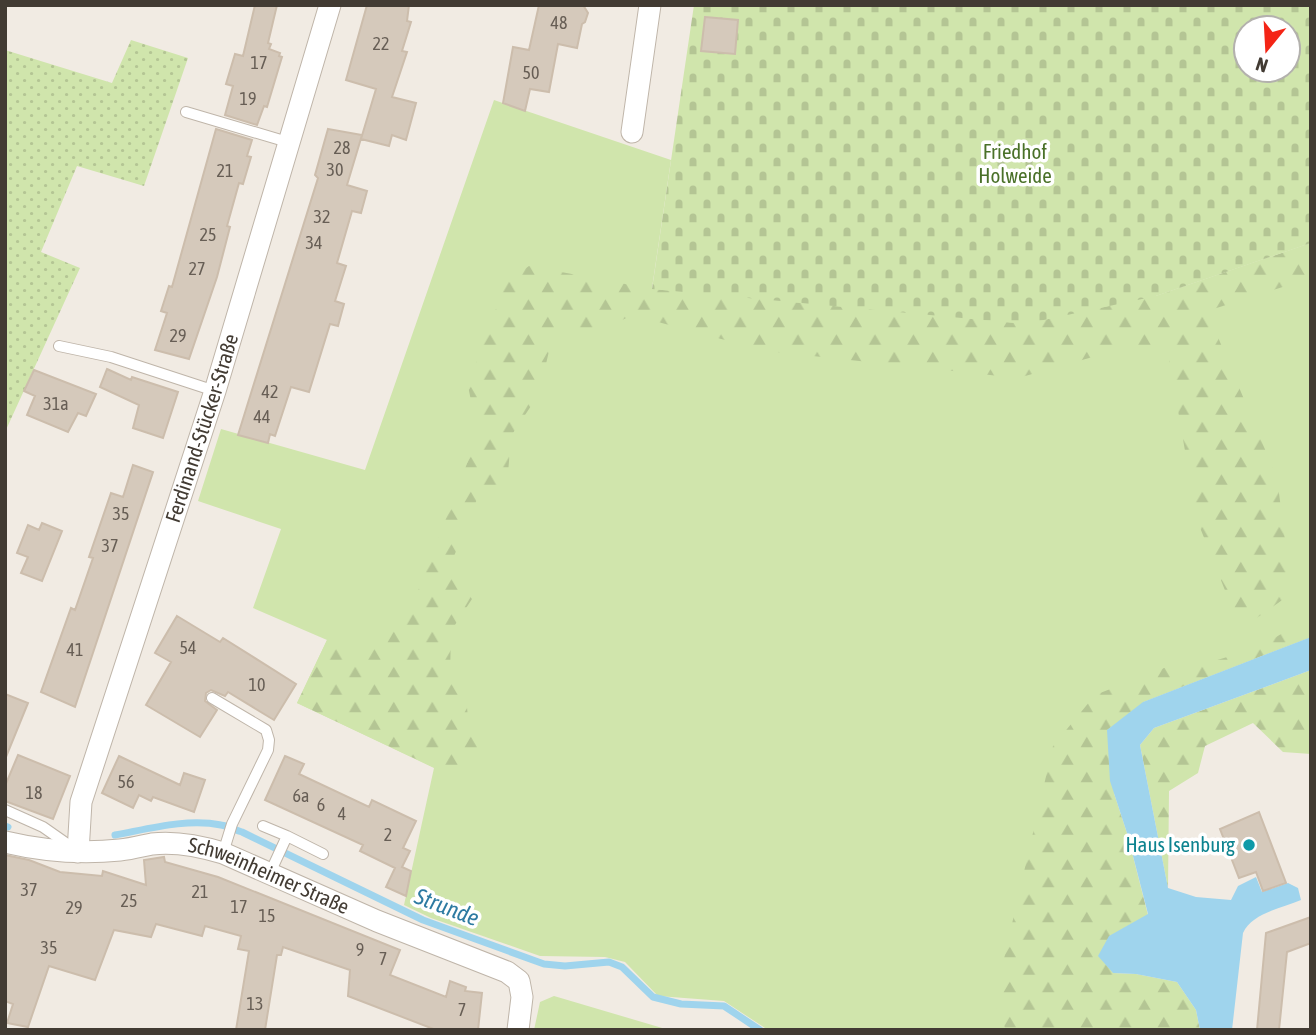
<svg xmlns="http://www.w3.org/2000/svg" width="1316" height="1035" font-family="'Asap Condensed',sans-serif">
<defs>
<pattern id="forest-firs" width="22" height="20" patternUnits="userSpaceOnUse" patternTransform="scale(1.75)"><rect width="22" height="20" fill="#d0e5ac"/><path d="M5 1l3.5 6h-7zM16 11l3.5 6h-7z" fill="#b4c594"/></pattern>
<pattern id="cemetery-stones" width="16" height="16" patternUnits="userSpaceOnUse" patternTransform="scale(1.75)"><rect width="16" height="16" fill="#d0e5ac"/><path d="M2 7V4a2 2 0 0 1 4 0v3zM10 15v-3a2 2 0 0 1 4 0v3z" fill="#b4c594"/></pattern>
<pattern id="garden-dots" width="8" height="8" patternUnits="userSpaceOnUse" patternTransform="scale(1.75)"><rect width="8" height="8" fill="#d0e5ac"/><path d="M2 2h.1M6 6h.1" fill="none" stroke="#b4c594" stroke-width="1.8" stroke-linecap="round"/></pattern>
</defs>
<rect width="100%" height="100%" fill="#f1ebe3"/>
<path fill="#d0e5ac" d="M494,100L671,160L652,288L1156,296L1311,243V637L1143,702L1037,1030H768L724,1001L658,996L625,962L605,957L540,956L431,918L404,905L434,768L297,703L327,640L253,608L281,529L198,501L221,429L365,470Z
M554,996L669,1030H534L540,1002Z"/>
<path fill="url(#forest-firs)" d="M1311,243V278L1207,311L1277,478L1292,593L1254,620L1232,608L1197,520L1167,347L1114,351L1018,378L766,351L632,315L597,333L556,321L539,394L511,436L507,486L480,492L450,566L472,599L451,631L450,678L466,697L469,728L488,746L480,768H435L297,703L327,640L367,648L411,609L478,435L468,386L506,281L529,266L652,289L1025,324L1156,296Z
M1311,627V637L1143,702L1107,730L1110,781L1127,833L1148,915L1110,936L1113,973L1136,974L1177,982L1196,1010L1200,1030H1006L994,1002L1053,746L1095,695L1164,668L1214,661L1260,647L1286,631Z
M1311,670V754L1283,752L1253,723L1205,746L1198,773L1169,791L1168,888L1140,745L1154,728Z"/>
<path fill="url(#cemetery-stones)" fill-rule="evenodd" d="M694,5H1311V243L1156,296L1025,324L652,289ZM1246,28H1288V70H1246Z"/>
<path fill="url(#garden-dots)" d="M131,40L188,58L144,186L77,166L41,252L80,268L5,432V50L112,83Z"/>
<path fill="#9fd4ed" d="M1311,637V670L1154,728L1140,745L1168,888L1196,897L1231,900L1238,886L1256,877L1262,892L1288,883L1298,888L1301,900C1282,908 1252,913 1243,933L1232,1030H1200L1196,1010L1177,982L1136,974L1113,973L1098,956L1109,936L1148,914L1127,833L1110,781L1107,730L1143,702Z"/>
<g fill="none" stroke-linecap="round" stroke-linejoin="round">
<path stroke="#9fd4ed" stroke-width="7" d="M5,826L8,827
M115,835C148,829 187,818 221,825C228,826 235,830 242,832L423,920L544,964L565,966L609,962L622,967L653,997L681,1004L724,1006L760,1030"/>
</g>
<path fill="#d5c9bb" stroke="#ccbdac" stroke-width="2" d="M255,5H277L268,43L271,44L269,49L280,53L279,56L282,57L267,107L264,106L257,125L225,115L233,86L226,84L235,54L243,56Z
M367,5H409L407,21L411,22L402,51L407,52L392,97L416,103L406,140L392,135L389,146L361,139L376,89L346,80Z
M539,5H583L588,13L585,22L582,24L577,48L558,44L549,92L530,89L525,111L503,103L513,47L529,50Z
M705,17L738,20L735,54L701,51Z
M216,129L252,140L247,156L251,157L243,184L239,183L227,226L230,227L217,277L189,359L155,350L167,313L161,311L169,286L172,287Z
M328,129L362,135L347,185L367,191L361,213L352,211L337,263L346,266L335,301L344,304L338,326L330,324L309,392L291,387L275,436L270,434L268,443L238,435L318,178L315,175Z
M107,369L131,380L132,377L178,392L163,438L133,428L139,405L100,387Z
M34,370L96,394L86,416L78,413L68,432L27,415L35,396L24,391Z
M133,465L153,472L75,707L41,692L71,608L75,610L93,558L89,557L111,493L123,497Z
M42,523L62,531L42,581L21,573L28,557L17,553L28,525L39,530Z
M177,616L220,642L223,638L296,684L274,720L228,692L225,696L211,690L206,693L205,701L217,710L200,737L146,705L171,662L155,653Z
M5,694L28,703L6,757H5Z
M18,755L70,776L53,819L5,801V786Z
M119,756L180,785L184,773L205,780L194,812L153,797L151,801L139,795L133,808L102,793Z
M285,756L304,764L299,774L369,807L372,800L416,821L403,848L410,851L402,867L411,871L406,896L386,887L395,868L360,851L363,845L265,800Z
M1259,812L1286,883L1263,891L1256,872L1239,878L1220,829Z
M5,855L29,860L60,872L102,876L103,871L146,885L144,860L164,857L165,862L218,877L400,950L390,975L446,997L450,981L466,987L465,991L482,993L478,1030H436L348,996L350,970L283,947L281,955H277L265,1030H236L249,951L238,949L241,936L205,926L202,936L156,924L151,937L114,930L95,980L49,966L28,1027L7,1023L13,1004L5,1001Z
M1311,917V943L1287,952L1279,1030H1257L1266,933Z"/>
<g fill="none" stroke-linecap="round" stroke-linejoin="round">
<defs>
<path id="service" d="M186,112L291,143
M59,346L111,357L215,391
M212,698L266,730L269,740L268,750L232,824L223,853
M5,810L43,827L73,848
M263,826L287,836
M270,873L287,836L323,854"/>
<g id="minor">
<path d="M632,132L650,5"/>
<path id="s1" d="M5,842C43,851 81,854 120,850C131,849 142,846 152,844C177,841 200,846 223,853L377,921L507,972L519,981L522,997L518,1030"/>
<path id="s2" d="M78,852L81,802L215,391L330,5"/>
</g>
</defs>
<use href="#service" stroke="#bfb5a9" stroke-width="12"/>
<use href="#minor" stroke="#bfb5a9" stroke-width="23"/>
<use href="#service" stroke="#fff" stroke-width="10"/>
<use href="#minor" stroke="#fff" stroke-width="21"/>
</g>
<circle fill="#0f9aa8" stroke="#fff" stroke-width="2.5" cx="1249" cy="845" r="7"/>
<g text-anchor="middle" stroke-width="7" stroke-linejoin="round" paint-order="stroke">
<g font-size="18" fill="#675e55">
<text x="559" y="29">48</text>
<text x="381" y="50">22</text>
<text x="259" y="69">17</text>
<text x="531" y="79">50</text>
<text x="248" y="105">19</text>
<text x="342" y="154">28</text>
<text x="335" y="176">30</text>
<text x="225" y="177">21</text>
<text x="322" y="223">32</text>
<text x="208" y="241">25</text>
<text x="314" y="249">34</text>
<text x="197" y="275">27</text>
<text x="178" y="342">29</text>
<text x="270" y="398">42</text>
<text x="56" y="410">31a</text>
<text x="262" y="423">44</text>
<text x="121" y="520">35</text>
<text x="110" y="552">37</text>
<text x="188" y="654">54</text>
<text x="75" y="656">41</text>
<text x="257" y="691">10</text>
<text x="126" y="788">56</text>
<text x="34" y="799">18</text>
<text x="301" y="802">6a</text>
<text x="321" y="811">6</text>
<text x="342" y="820">4</text>
<text x="388" y="841">2</text>
<text x="29" y="896">37</text>
<text x="200" y="898">21</text>
<text x="129" y="907">25</text>
<text x="239" y="913">17</text>
<text x="74" y="914">29</text>
<text x="267" y="922">15</text>
<text x="49" y="954">35</text>
<text x="360" y="956">9</text>
<text x="383" y="965">7</text>
<text x="255" y="1010">13</text>
<text x="462" y="1016">7</text>
</g>
<g font-size="21" fill="#4a7129" stroke="#fff">
<text x="1015" y="159">Friedhof<tspan x="1015" dy="24">Holweide</tspan></text>
</g>
<g font-size="21" fill="#423b33" stroke="#fff">
<text dy="7" stroke="none"><textPath href="#s2" startOffset="443">Ferdinand-Stücker-Straße</textPath></text>
<text dy="7" stroke="none"><textPath href="#s1" startOffset="271">Schweinheimer Straße</textPath></text>
</g>
<g font-size="21" fill="#0d838f" stroke="#fff" text-anchor="end">
<text x="1235" y="852">Haus Isenburg</text>
</g>
<g font-size="23" font-style="italic" fill="#2e7ba2" stroke="#fff">
<text transform="translate(447 907) rotate(21)" y="8">Strunde</text>
</g>
</g>
<rect width="1316" height="1035" fill="none" stroke="#423b33" stroke-width="14"/>
<g transform="translate(1267 49) rotate(198)"><circle r="33" fill="#ffffff" stroke="#b3b1ad" stroke-width="2"/>
<path d="M0-5L12 26L0 18L-12 26Z" fill="#f42516"/>
<text y="-10" font-size="19" font-weight="bold" text-anchor="middle" fill="#423b33">N</text>
</g>
</svg>
